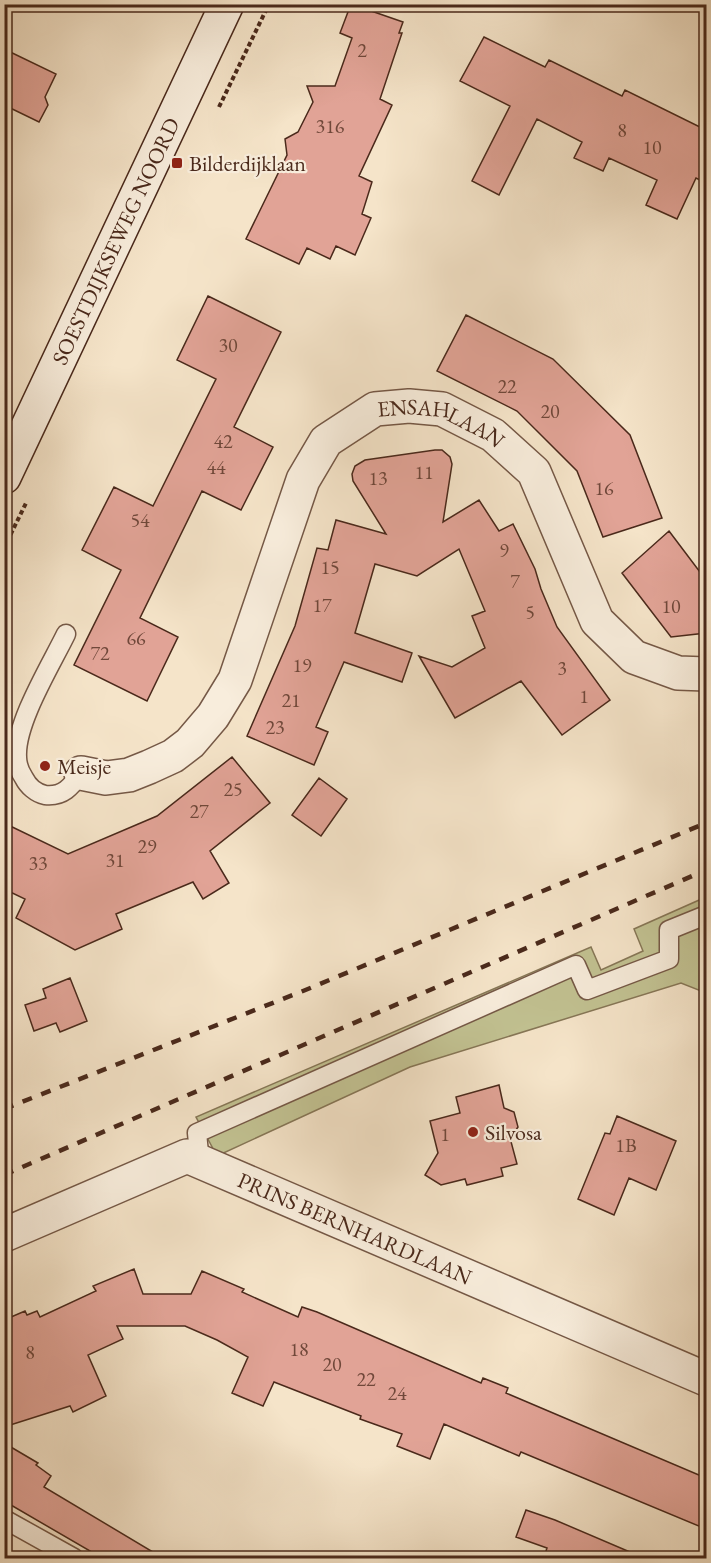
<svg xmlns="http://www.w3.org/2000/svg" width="711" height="1563" font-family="'EB Garamond',serif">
<rect width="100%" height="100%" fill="#f5e4c9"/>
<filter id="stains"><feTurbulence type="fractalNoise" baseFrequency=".00333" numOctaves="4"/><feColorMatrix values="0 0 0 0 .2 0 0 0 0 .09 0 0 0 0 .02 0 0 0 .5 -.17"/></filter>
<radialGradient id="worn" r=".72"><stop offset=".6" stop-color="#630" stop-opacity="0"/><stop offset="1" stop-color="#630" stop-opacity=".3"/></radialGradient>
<path fill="#c2c292" stroke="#867656" stroke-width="1.5" d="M706,897V993L681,983L410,1067L217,1156L196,1117L591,947L601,970L643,951L634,929Z"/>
<path fill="#e1a396" stroke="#4a291b" stroke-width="1.5" d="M351,4L403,22L399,33H402L380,99L392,105L359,176L372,182L362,214L371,218L355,255L336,246L330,259L307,248L299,264L246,239L287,155L285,139L298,132L313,102L307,86H335L352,38L340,33Z
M484,37L545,67L549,60L622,96L625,90L706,130V183L696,178L677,219L646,205L657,180L609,158L603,171L574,158L582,142L537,119L499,195L472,181L510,106L460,81Z
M4,49L56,74L45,97L48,105L39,122L4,105Z
M208,296L281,332L234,427L273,447L241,510L202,491L140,618L178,637L147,701L74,665L121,570L82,550L114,487L153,506L216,379L177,360Z
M466,315L553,359L630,435L662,518L603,537L577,471L517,411L437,371Z
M435,450H442L450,457L452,464L443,522L479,500L499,531L513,524L535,569L541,589L557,627L610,700L562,735L521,681L455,718L419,656L452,667L485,648L472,616L485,611L459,549L417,576L375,564L355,633L412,653L402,682L344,662L316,727L328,732L314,765L247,736L295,626L317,548L328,550L336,520L386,534L353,481L352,474L355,466L365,460Z
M669,531L706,580V633L671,637L622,573Z
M232,757L270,803L210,851L229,883L203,899L193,882L116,914L122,929L75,950L16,918L25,899L4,889V823L68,854L157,816Z
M319,778L347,799L321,836L292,815Z
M70,978L87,1021L60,1032L56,1023L34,1031L25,1005L46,998L43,989Z
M499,1085L504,1108L514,1112L518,1127L510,1138L517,1164L501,1168L503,1176L467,1185L465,1179L441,1185L425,1175L438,1153L430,1121L460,1113L456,1097Z
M617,1116L676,1141L656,1190L629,1178L614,1215L578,1199L605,1133L610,1134Z
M134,1269L143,1294H191L202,1271L244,1289L242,1292L298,1317L302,1307L317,1312L481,1383L483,1378L508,1388L506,1393L706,1478V1529L521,1452L519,1456L444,1424L430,1459L397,1446L402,1434L360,1419L361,1416L274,1382L263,1406L232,1393L248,1357L217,1340L185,1326H117L123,1339L88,1355L106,1396L73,1412L70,1406L4,1427V1320L25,1311L27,1315L37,1311L40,1317L96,1291L93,1286Z
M4,1443L38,1463L36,1465L51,1476L44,1487L163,1558H102L4,1501Z
M526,1510L555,1520L644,1558H565L546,1551L547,1548L516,1537Z"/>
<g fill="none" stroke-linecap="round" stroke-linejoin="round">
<defs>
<path id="service" d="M66,634C51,665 15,723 17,757C17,765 20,772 24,778C28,786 36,793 45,795C63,797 71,787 81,773
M200,1163L197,1133L576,965L587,990L669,959V930L706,915
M4,1519L74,1558"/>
<g id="minor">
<path id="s1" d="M81,773L106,778L129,775L149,767L173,756L190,743L213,716L235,680L303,480L326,441L375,409L409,406L442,409L493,435L534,472L597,621L634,657L678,673L706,674"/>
<path id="s2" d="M4,1235L187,1156L706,1379"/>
</g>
<g id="secondary">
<path id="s3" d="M4,477L227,4"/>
</g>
</defs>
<use href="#service" stroke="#755846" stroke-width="21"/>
<use href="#minor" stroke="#755846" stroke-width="36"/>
<use href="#secondary" stroke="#4a291b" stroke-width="36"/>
<path stroke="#4a291b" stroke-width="4" stroke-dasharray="4.5 3" stroke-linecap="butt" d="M219,107L269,4
M4,548L26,503"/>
<use href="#service" stroke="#f8eddc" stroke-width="18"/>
<use href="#minor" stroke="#f8eddc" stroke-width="33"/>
<use href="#secondary" stroke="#f8eddc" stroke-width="33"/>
<path stroke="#4a291b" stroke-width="4.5" stroke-dasharray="10 10" stroke-linecap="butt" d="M4,1109L303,991L706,823
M4,1175L706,870"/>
</g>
<g fill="#8f2418" stroke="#f8eddc" stroke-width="2">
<rect x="171" y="157" width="12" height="12" rx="3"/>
<circle cx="45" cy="766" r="6"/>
<circle cx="473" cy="1132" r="6"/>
</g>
<g text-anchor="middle" stroke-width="4.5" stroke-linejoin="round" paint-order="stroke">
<g font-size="20" fill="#70483a">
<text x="362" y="57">2</text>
<text x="330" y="133">316</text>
<text x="622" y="137">8</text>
<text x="652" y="154">10</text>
<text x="228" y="352">30</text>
<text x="507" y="393">22</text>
<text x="550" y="418">20</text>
<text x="223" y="448">42</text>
<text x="216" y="474">44</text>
<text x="424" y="479">11</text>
<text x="378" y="485">13</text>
<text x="604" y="495">16</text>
<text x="140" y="527">54</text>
<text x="504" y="557">9</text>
<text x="330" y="574">15</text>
<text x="515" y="588">7</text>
<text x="322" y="612">17</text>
<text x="671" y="613">10</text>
<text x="530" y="619">5</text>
<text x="136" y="645">66</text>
<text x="100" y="660">72</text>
<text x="302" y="672">19</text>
<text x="562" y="675">3</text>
<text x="584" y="703">1</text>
<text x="291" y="707">21</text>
<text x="275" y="734">23</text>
<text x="233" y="796">25</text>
<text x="199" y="818">27</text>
<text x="147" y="853">29</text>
<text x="115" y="867">31</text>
<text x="38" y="870">33</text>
<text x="445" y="1141">1</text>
<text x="626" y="1152">1B</text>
<text x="299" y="1356">18</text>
<text x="30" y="1359">8</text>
<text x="332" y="1371">20</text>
<text x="366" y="1386">22</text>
<text x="397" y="1400">24</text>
</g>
<g font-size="22" fill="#4a291b" stroke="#f8eddc" text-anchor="start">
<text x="189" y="171">Bilderdijklaan</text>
<text x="57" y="774">Meisje</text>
<text x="485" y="1140">Silvosa</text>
</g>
<g font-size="22" fill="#4a291b" stroke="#f8eddc">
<text dy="8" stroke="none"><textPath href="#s3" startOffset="261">SOESTDIJKSEWEG NOORD</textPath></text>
<text dy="8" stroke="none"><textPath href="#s1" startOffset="580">ENSAHLAAN</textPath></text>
<text dy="8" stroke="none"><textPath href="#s2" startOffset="382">PRINS BERNHARDLAAN</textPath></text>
</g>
</g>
<rect width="711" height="1563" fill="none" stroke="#f5e4c9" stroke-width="24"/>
<rect x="6" y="6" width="699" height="1551" fill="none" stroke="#4a291b" stroke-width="3"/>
<rect x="12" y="12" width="687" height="1539" fill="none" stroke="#4a291b" stroke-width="1.5"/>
<rect width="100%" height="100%" filter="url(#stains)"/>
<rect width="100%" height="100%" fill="url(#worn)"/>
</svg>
